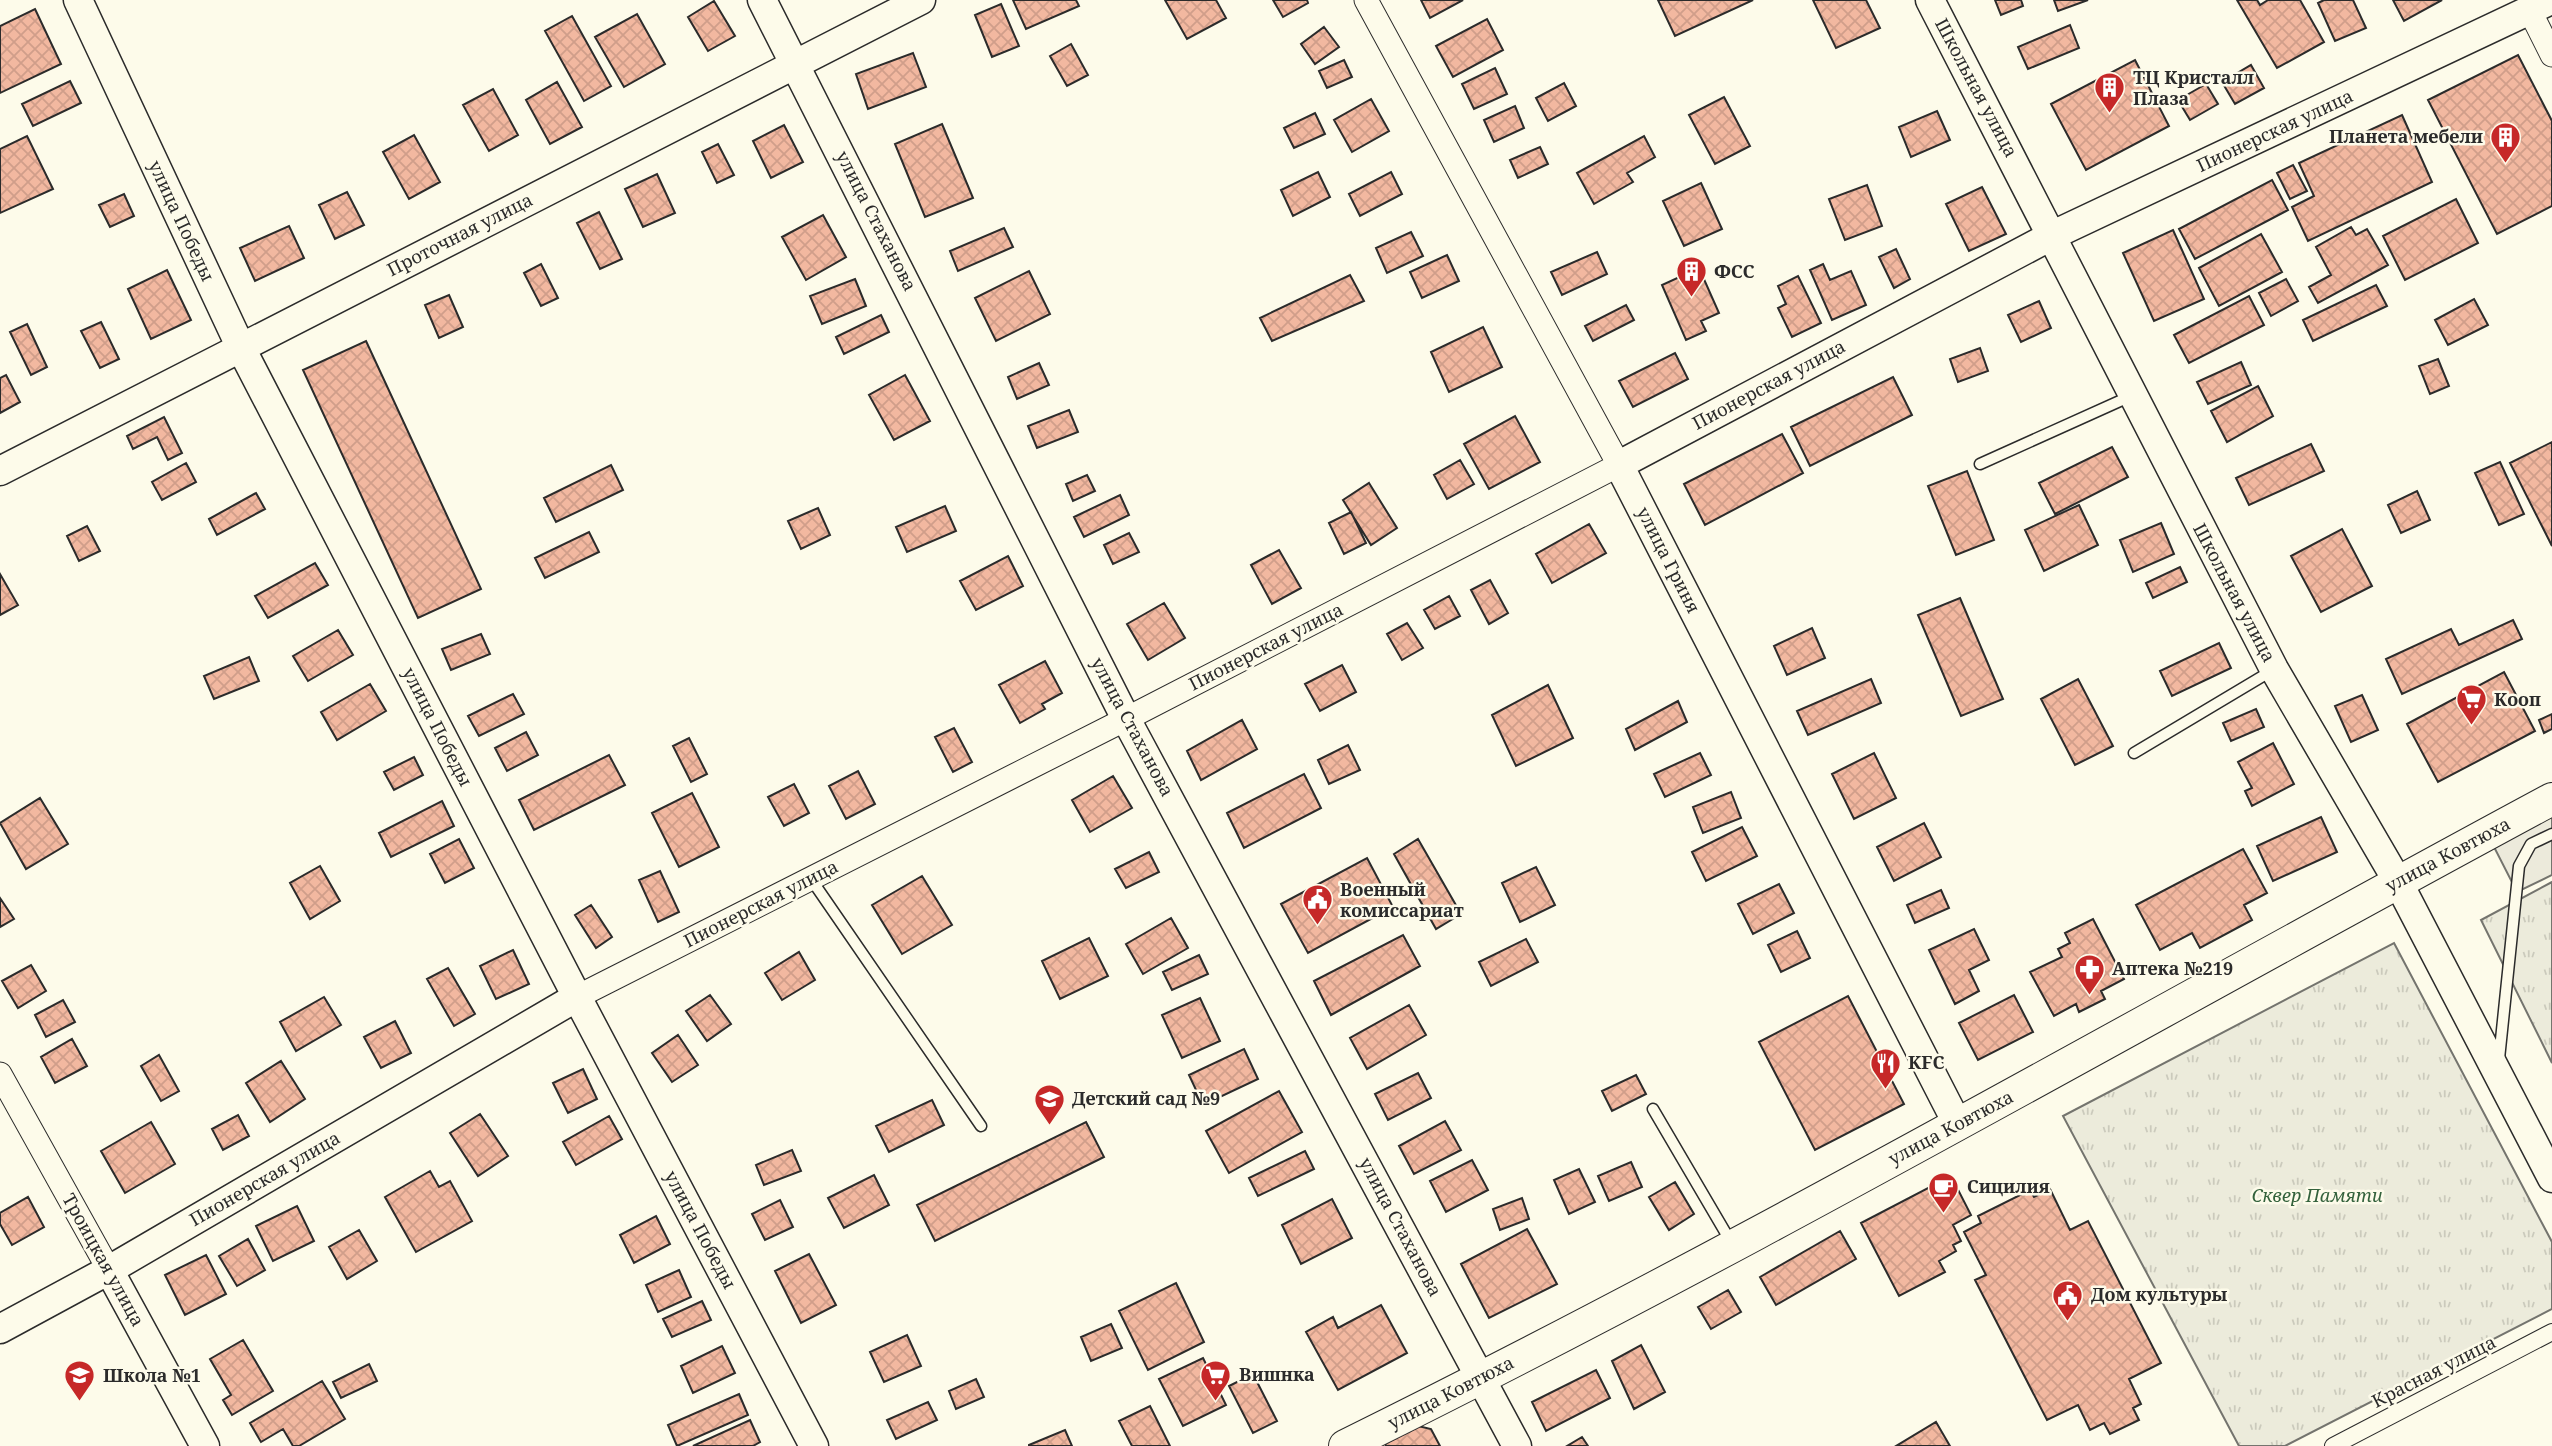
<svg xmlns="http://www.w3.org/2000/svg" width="2552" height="1446" font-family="'Noto Serif',serif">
<defs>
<pattern id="park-tufts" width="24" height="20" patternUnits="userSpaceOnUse" patternTransform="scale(1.75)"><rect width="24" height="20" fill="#ecebdb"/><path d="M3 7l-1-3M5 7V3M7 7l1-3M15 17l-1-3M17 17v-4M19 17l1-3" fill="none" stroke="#cbcabc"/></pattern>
<pattern id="building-cross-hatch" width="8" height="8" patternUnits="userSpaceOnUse" patternTransform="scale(1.75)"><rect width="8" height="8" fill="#f2b8a0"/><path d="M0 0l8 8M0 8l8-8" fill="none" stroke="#d09e8a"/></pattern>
</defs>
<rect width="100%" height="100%" fill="#fdfbea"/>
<path fill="url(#park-tufts)" stroke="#74746e" stroke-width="2" d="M2552,882V1063L2481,920Z
M2394,943L2552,1242V1309L2285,1446H2239L2063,1116Z"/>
<path fill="#eceadb" stroke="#74746e" stroke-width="2" d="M2552,814V875L2517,892L2493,845Z"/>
<path fill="url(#building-cross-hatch)" stroke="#2b2b2b" stroke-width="2" d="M1013,0H1076L1079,6L1026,29Z
M1165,0H1216L1226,18L1187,39Z
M1273,0H1307L1308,3L1283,17Z
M1421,0H1463L1430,18Z
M1658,0H1753L1675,36Z
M1813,0H1866L1880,28L1836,48Z
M1995,0H2021L2023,6L2001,15Z
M2054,0H2088L2058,11Z
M2237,0H2257L2260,5L2268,0H2300L2324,42L2277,68Z
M2324,0H2353L2366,28L2335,41L2318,3Z
M2393,0H2442L2404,21Z
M714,1L735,36L708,51L688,17Z
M1001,4L1019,46L992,57L975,15Z
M35,9L61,64L0,93V26Z
M637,14L665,64L624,87L595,37Z
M572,16L611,86L584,101L545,31Z
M1487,19L1503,50L1453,77L1436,46Z
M2070,25L2079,48L2028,69L2018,47Z
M1324,27L1339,47L1315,64L1301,44Z
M1071,44L1088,75L1067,86L1050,56Z
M913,53L926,87L868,109L856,74Z
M2518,55L2552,121V206L2497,234L2428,100Z
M1344,60L1352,77L1327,88L1319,71Z
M2135,60L2169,126L2086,170L2051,104Z
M2251,65L2264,88L2235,104L2222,82Z
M1495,68L1507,94L1474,109L1462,84Z
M70,81L81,103L33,126L22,104Z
M557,82L582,127L550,144L526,100Z
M1564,83L1576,106L1548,121L1536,98Z
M2206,84L2218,104L2190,120L2178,100Z
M493,89L518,135L489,151L463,105Z
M1724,97L1750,146L1715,164L1689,115Z
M1371,99L1389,131L1352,152L1334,120Z
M1515,106L1524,128L1494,142L1484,120Z
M1937,111L1950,140L1911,157L1899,127Z
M1315,113L1325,134L1294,148L1284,128Z
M2402,115L2432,182L2308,241L2292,207L2314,196L2299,163Z
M942,124L973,198L925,217L895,144Z
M784,125L803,162L771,178L753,141Z
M414,135L440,182L409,199L383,152Z
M27,136L53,189L0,213V149Z
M1644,136L1655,157L1627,173L1633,182L1594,204L1577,173Z
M718,144L734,175L717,183L702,152Z
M1540,147L1548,164L1518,178L1510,160Z
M2293,165L2307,191L2290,199L2277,173Z
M1318,172L1330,197L1293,216L1281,190Z
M1391,172L1402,194L1360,216L1349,194Z
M657,174L675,213L643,227L625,189Z
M2272,180L2288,210L2195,259L2179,229Z
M1701,183L1722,229L1684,246L1663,201Z
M1867,185L1882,226L1845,240L1829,199Z
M1982,187L2006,234L1969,251L1946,204Z
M347,192L364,225L335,239L319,205Z
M124,194L134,216L110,227L99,205Z
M2456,199L2478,243L2405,280L2383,236Z
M599,212L622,259L600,269L577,223Z
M823,215L846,257L806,280L782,237Z
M289,226L304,258L255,281L240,248Z
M2351,227L2356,235L2367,229L2388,265L2318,303L2309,287L2331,275L2316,247Z
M1004,228L1013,247L958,271L950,251Z
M2173,230L2204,299L2154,321L2123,253Z
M1411,232L1423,256L1387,273L1376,248Z
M2261,234L2282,272L2219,306L2199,268Z
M1896,249L1910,279L1894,288L1879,257Z
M1597,252L1607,274L1562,295L1551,272Z
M1447,255L1459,281L1422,298L1410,272Z
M541,264L558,298L541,306L524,273Z
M1823,264L1830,280L1851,271L1866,305L1832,320L1810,270Z
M1699,268L1719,313L1701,321L1706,331L1686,340L1662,285Z
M167,270L191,320L151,339L128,289Z
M1029,271L1050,314L996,341L975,298Z
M1350,275L1364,301L1272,341L1260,318Z
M1798,276L1821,323L1792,337L1778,308L1786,304L1778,286Z
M855,279L866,306L822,324L810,296Z
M2286,279L2298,301L2271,316L2259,293Z
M2376,285L2387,306L2313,341L2303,320Z
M449,295L463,327L439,338L425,305Z
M2249,296L2264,325L2189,363L2174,335Z
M2474,299L2488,325L2448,345L2435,320Z
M2039,301L2051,328L2021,342L2008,315Z
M1626,305L1634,320L1593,341L1585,326Z
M881,315L889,332L844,354L836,337Z
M101,322L119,359L100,368L81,331Z
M27,324L47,367L31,375L10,332Z
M1483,327L1502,367L1449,392L1431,352Z
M366,341L481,589L418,618L303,370Z
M1980,348L1988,371L1958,382L1950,359Z
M1675,353L1688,379L1633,407L1619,381Z
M2438,359L2449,386L2430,394L2419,366Z
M2241,362L2251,385L2208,404L2197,382Z
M1039,363L1049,385L1017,399L1008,377Z
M6,375L20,402L0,413V378Z
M905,375L930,421L894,440L869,395Z
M1893,377L1912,415L1810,466L1791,427Z
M2258,386L2273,416L2227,442L2211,411Z
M1069,410L1078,432L1037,448L1028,426Z
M1515,416L1540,462L1489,489L1464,444Z
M164,417L182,453L168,460L157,437L133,449L127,436Z
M1782,434L1803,473L1705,525L1684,484Z
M2552,442V546L2510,463Z
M2311,444L2324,471L2249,505L2236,478Z
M2112,447L2128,477L2055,514L2039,483Z
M1460,460L1474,484L1447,499L1434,475Z
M2500,462L2524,514L2499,525L2475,473Z
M186,463L196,482L162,500L152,482Z
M611,465L623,490L556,522L544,498Z
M1967,471L1994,540L1956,555L1928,486Z
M1087,475L1095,491L1073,501L1066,484Z
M1369,483L1397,528L1371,545L1343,500Z
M2417,491L2430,520L2401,533L2388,505Z
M256,493L265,509L217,535L209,519Z
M1120,495L1129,515L1084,537L1074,517Z
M2079,505L2098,545L2044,571L2025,530Z
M945,506L956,531L907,552L896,527Z
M818,508L830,535L801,549L788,521Z
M1351,512L1366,543L1344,554L1329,523Z
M2161,523L2174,554L2133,572L2120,540Z
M1589,524L1606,553L1552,583L1536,554Z
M87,526L100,551L79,561L67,536Z
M2342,529L2372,586L2321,612L2291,556Z
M589,532L599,552L545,578L535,558Z
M1129,533L1139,552L1113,564L1104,545Z
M1279,550L1301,588L1272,604L1251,565Z
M1008,556L1023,586L976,610L960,581Z
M315,563L328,585L268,618L255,596Z
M2180,567L2187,582L2153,598L2146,583Z
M0,574L18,605L0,615Z
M1490,580L1508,613L1489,624L1471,590Z
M1449,596L1460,616L1435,629L1424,610Z
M1960,598L2003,699L1961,716L1918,615Z
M1164,603L1185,638L1148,660L1127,624Z
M2513,620L2522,639L2402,694L2386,659L2451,629L2459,645Z
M1407,623L1423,648L1402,660L1387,634Z
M1812,628L1825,658L1787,675L1774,646Z
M338,630L353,655L308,681L293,656Z
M481,634L490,654L451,670L442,649Z
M2219,643L2231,668L2172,696L2160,671Z
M249,657L259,681L214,699L204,676Z
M1045,661L1062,693L1042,704L1045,709L1020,723L999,685Z
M1342,665L1356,692L1320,711L1305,684Z
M2504,672L2535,731L2438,782L2407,724Z
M1871,679L1881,703L1808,735L1797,711Z
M2078,679L2113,746L2075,765L2041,699Z
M370,684L386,711L337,740L321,712Z
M1548,685L1573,738L1516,766L1492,715Z
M513,694L524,714L479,736L468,716Z
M2362,695L2378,730L2351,742L2335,706Z
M1678,701L1687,722L1635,750L1626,729Z
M2256,709L2264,727L2231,741L2223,723Z
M2552,714V729L2544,733L2539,720Z
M1242,720L1257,749L1201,780L1187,751Z
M954,728L972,762L953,772L935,737Z
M526,732L538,755L507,771L495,748Z
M689,738L707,774L691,782L673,746Z
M2273,743L2294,784L2252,806L2245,791L2252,788L2238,762Z
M1348,745L1360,770L1329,784L1318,760Z
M1700,753L1711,775L1665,797L1654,774Z
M1874,753L1896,798L1854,819L1832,774Z
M609,755L625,785L534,830L519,800Z
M414,757L423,775L394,790L384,772Z
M858,771L875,804L846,819L829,786Z
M1304,774L1321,808L1244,848L1227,813Z
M1113,776L1132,808L1090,832L1072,800Z
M794,784L809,813L784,826L768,797Z
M1731,792L1741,818L1703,833L1693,807Z
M692,793L719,847L679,867L652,813Z
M40,798L68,844L26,869L0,823Z
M442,801L454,826L391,857L379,833Z
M2321,817L2337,852L2273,881L2257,846Z
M1924,823L1941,857L1894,881L1877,847Z
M1742,827L1757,856L1706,881L1692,852Z
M459,839L474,868L445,883L430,854Z
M1418,839L1461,914L1436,929L1394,854Z
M2243,849L2267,893L2244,905L2252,920L2200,948L2192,933L2160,950L2136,905Z
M1149,852L1159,872L1126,888L1115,869Z
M1367,858L1393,907L1308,953L1281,904Z
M320,866L340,901L310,919L290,883Z
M1536,867L1555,905L1520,922L1502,883Z
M660,871L679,912L658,922L639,880Z
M922,876L952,925L902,954L872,905Z
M1779,884L1794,913L1753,934L1738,904Z
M1941,890L1949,908L1915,923L1907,905Z
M0,898L14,919L0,927Z
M591,905L612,937L596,948L575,915Z
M1171,918L1188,948L1143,974L1126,944Z
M2093,919L2124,979L2101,991L2105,999L2079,1012L2076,1004L2054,1016L2030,972L2062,957L2058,949L2070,943L2065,933Z
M1974,929L1989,960L1969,970L1979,991L1955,1004L1929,950Z
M1797,931L1810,958L1781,972L1768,945Z
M1403,935L1420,966L1331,1015L1314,981Z
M1089,938L1108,976L1060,999L1042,961Z
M1526,939L1538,962L1491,986L1479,962Z
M513,950L529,984L496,999L480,966Z
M799,952L815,980L782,1000L765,973Z
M1199,955L1208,974L1172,990L1163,972Z
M31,965L46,991L18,1008L2,981Z
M448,968L475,1014L454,1026L427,979Z
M710,995L731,1024L707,1041L686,1011Z
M2014,995L2033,1032L1978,1060L1959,1023Z
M1848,996L1904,1104L1815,1150L1759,1042Z
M324,997L341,1025L296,1051L280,1022Z
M1200,998L1220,1041L1182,1058L1162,1015Z
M63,1000L75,1022L46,1037L35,1015Z
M1409,1005L1426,1035L1367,1069L1350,1038Z
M395,1021L411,1053L381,1068L364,1037Z
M678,1035L698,1065L672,1082L652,1053Z
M72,1039L87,1066L55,1083L41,1057Z
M1244,1049L1258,1079L1203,1105L1189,1075Z
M159,1055L179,1091L161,1101L141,1066Z
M281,1061L305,1099L270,1122L246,1083Z
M583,1069L597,1099L568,1113L553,1083Z
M1418,1073L1431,1098L1388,1120L1375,1094Z
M1636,1075L1646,1094L1612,1111L1602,1091Z
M1279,1091L1302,1132L1229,1173L1206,1131Z
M932,1100L944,1125L889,1152L876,1126Z
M480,1114L508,1156L478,1176L450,1133Z
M238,1115L249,1136L223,1150L212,1129Z
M609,1116L622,1139L576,1165L563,1142Z
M1445,1121L1461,1150L1414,1174L1399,1146Z
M151,1122L175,1164L125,1193L101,1151Z
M1086,1122L1104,1157L935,1241L917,1205Z
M792,1150L801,1171L764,1185L756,1165Z
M1305,1151L1314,1169L1258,1196L1249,1178Z
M1472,1160L1488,1190L1446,1212L1430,1181Z
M1631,1162L1642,1187L1609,1201L1598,1176Z
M1579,1169L1595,1202L1569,1214L1554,1180Z
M430,1171L439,1187L450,1181L472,1221L416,1252L385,1197Z
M874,1175L889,1205L844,1228L828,1198Z
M1951,1176L1971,1215L1953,1225L1961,1241L1953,1245L1956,1251L1939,1261L1945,1272L1899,1296L1861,1223Z
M1675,1182L1694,1214L1669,1230L1649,1197Z
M2050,1189L2070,1230L2088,1221L2161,1363L2129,1379L2141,1404L2133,1408L2139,1420L2110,1434L2104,1423L2090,1430L2078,1405L2047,1420L1975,1280L1986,1275L1964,1232L1981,1223L1978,1216L2030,1190L2034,1197Z
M28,1197L44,1227L12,1245L0,1224V1213Z
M1522,1198L1529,1219L1500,1230L1493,1209Z
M1332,1199L1352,1238L1301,1264L1282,1225Z
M780,1200L793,1227L765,1240L752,1214Z
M297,1206L314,1241L273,1261L256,1226Z
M656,1216L670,1244L634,1263L620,1235Z
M1527,1229L1557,1284L1489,1318L1461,1264Z
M359,1230L377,1261L347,1279L329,1247Z
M1840,1231L1856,1259L1776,1305L1760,1277Z
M248,1239L265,1270L237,1286L219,1256Z
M809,1254L836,1305L801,1323L775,1271Z
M206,1255L226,1294L185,1315L165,1275Z
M679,1270L691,1297L658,1312L646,1285Z
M1176,1283L1204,1342L1148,1370L1119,1311Z
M1728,1290L1741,1312L1711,1329L1698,1307Z
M702,1301L711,1320L672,1337L663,1319Z
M1381,1305L1407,1353L1338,1390L1306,1332L1333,1317L1338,1328Z
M1111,1324L1122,1348L1091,1361L1081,1337Z
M907,1335L921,1366L884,1382L870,1352Z
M243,1340L273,1391L232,1415L223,1400L231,1395L210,1359Z
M1641,1345L1665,1392L1634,1409L1612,1361Z
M722,1346L735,1373L693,1393L681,1366Z
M1203,1358L1226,1405L1183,1426L1159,1379Z
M369,1364L377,1381L341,1398L333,1382Z
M1596,1370L1610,1398L1546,1431L1532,1402Z
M1253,1374L1277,1421L1253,1433L1229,1386Z
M976,1379L984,1397L956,1409L949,1391Z
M322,1381L345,1419L299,1446H293L283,1429L261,1442L250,1423Z
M739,1394L748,1415L677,1446L668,1425Z
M928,1402L937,1420L896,1439L887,1420Z
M1150,1406L1170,1446H1132L1119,1421Z
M750,1420L760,1442L753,1446H693Z
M1936,1422L1950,1446H1896Z
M1418,1426L1431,1429L1440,1446H1386L1385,1443Z
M1065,1430L1072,1446H1029V1445Z
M1582,1437L1588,1446H1567Z"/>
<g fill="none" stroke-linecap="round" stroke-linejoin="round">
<defs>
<path id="service" d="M1980,464L2131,396
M2134,753L2273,670
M811,879L981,1126
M2499,1059L2519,866L2531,844L2552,834
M1653,1109L1731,1242"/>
<path id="pedestrian" d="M2333,1446L2552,1332"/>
<path id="minor" d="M2530,11L2552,55
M577,997L1126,719L1619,465L1366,0
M0,1074L109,1270"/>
<path id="tertiary" d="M78,0L241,348L577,997L814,1446
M762,0L1126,719L1517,1446
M1930,0L2274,669L2398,882L2552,1178
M0,471L921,0
M1958,1125L1619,465L2053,235L2551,0
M109,1270L205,1446
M0,1329L109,1270L577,997"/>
<path id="secondary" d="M1345,1446C1755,1244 2150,1015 2552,799"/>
</defs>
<use href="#service" stroke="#2b2b2b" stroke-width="13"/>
<use href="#pedestrian" stroke="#2b2b2b" stroke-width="18"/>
<use href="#minor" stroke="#2b2b2b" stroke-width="25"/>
<use href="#tertiary" stroke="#2b2b2b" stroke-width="31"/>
<use href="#secondary" stroke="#2b2b2b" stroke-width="34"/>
<use href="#service" stroke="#fdfbea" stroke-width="10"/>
<use href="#pedestrian" stroke="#fdfbea" stroke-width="16"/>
<use href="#minor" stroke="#fdfbea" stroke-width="23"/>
<use href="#tertiary" stroke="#fdfbea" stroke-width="28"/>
<use href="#secondary" stroke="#fdfbea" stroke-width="32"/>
</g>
<defs>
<symbol id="building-pin" viewBox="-11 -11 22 30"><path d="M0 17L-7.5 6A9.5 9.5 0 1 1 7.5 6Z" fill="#c62828" stroke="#fdfbea"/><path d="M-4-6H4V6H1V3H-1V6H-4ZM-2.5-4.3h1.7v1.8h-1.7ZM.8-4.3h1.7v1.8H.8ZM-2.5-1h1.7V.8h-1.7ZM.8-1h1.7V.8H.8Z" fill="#fff"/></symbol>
<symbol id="supermarket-pin" viewBox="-11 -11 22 30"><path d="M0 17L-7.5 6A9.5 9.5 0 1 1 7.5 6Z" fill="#c62828" stroke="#fdfbea"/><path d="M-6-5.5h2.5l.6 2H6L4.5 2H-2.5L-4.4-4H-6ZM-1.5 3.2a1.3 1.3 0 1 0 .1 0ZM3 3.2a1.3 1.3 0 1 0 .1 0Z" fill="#fff"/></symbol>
<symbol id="civic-pin" viewBox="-11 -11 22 30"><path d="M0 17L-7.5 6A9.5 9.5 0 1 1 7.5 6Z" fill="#c62828" stroke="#fdfbea"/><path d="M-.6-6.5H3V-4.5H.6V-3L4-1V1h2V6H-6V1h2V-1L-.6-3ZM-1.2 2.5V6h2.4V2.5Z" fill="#fff"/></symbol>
<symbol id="pharmacy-pin" viewBox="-11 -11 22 30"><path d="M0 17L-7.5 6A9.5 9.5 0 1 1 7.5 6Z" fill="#c62828" stroke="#fdfbea"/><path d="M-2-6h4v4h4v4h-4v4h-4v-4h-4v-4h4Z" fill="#fff"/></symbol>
<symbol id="restaurant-pin" viewBox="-11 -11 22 30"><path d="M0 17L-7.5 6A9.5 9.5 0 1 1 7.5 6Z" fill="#c62828" stroke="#fdfbea"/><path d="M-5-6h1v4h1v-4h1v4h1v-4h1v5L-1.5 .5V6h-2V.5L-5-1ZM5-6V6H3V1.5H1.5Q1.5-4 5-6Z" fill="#fff"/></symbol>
<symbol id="school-pin" viewBox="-11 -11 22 30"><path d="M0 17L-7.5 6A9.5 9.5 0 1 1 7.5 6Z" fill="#c62828" stroke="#fdfbea"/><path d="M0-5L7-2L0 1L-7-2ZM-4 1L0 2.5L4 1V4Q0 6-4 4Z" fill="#fff"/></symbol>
<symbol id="cafe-pin" viewBox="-11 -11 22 30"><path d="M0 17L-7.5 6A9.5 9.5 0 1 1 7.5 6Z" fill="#c62828" stroke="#fdfbea"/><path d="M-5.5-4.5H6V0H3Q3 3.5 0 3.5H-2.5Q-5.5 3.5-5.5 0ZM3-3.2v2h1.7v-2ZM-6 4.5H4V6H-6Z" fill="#fff"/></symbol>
</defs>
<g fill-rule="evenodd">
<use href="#building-pin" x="2092" y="70" width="35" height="47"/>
<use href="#building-pin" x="2488" y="120" width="35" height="47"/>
<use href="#building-pin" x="1674" y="254" width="35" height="47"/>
<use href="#supermarket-pin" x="2454" y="682" width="35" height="47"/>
<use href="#civic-pin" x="1300" y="882" width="35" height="47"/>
<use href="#pharmacy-pin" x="2072" y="952" width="35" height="47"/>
<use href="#restaurant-pin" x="1868" y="1046" width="35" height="47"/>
<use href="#school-pin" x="1032" y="1082" width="35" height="47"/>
<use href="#cafe-pin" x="1926" y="1170" width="35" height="47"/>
<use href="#civic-pin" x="2050" y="1278" width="35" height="47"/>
<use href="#supermarket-pin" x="1198" y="1358" width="35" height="47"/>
<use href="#school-pin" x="62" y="1358" width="35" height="47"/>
</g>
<g text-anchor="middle" stroke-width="5" stroke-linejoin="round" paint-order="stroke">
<g font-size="18" font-weight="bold" fill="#2b2b2b" stroke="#fdfbea" text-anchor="start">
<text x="2133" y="84">ТЦ Кристалл<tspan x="2133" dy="21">Плаза</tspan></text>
<text x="2483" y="143" text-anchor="end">Планета мебели</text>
<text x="1714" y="278">ФСС</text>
<text x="2494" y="706">Кооп</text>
<text x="1340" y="896">Военный<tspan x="1340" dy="21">комиссариат</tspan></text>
<text x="2112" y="975">Аптека №219</text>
<text x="1908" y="1069">KFC</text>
<text x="1072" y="1105">Детский сад №9</text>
<text x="1967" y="1193">Сицилия</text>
<text x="2091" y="1301">Дом культуры</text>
<text x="1239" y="1381">Вишнка</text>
<text x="103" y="1382">Школа №1</text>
</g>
<g font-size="18" fill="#2b2b2b" stroke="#fdfbea">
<text transform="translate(1976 88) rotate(62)" y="6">Школьная улица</text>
<text transform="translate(2275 131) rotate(-25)" y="6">Пионерская улица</text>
<text transform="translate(181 221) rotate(65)" y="6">улица Победы</text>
<text transform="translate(876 221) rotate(63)" y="6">улица Стаханова</text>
<text transform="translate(460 235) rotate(-27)" y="6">Проточная улица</text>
<text transform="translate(1769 385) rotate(-28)" y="6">Пионерская улица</text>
<text transform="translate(1668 560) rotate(63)" y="6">улица Гриня</text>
<text transform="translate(2234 593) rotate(62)" y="6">Школьная улица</text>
<text transform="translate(1266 647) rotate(-27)" y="6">Пионерская улица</text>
<text transform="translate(437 727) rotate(63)" y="6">улица Победы</text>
<text transform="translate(1132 727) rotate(62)" y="6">улица Стаханова</text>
<text transform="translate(2448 855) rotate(-28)" y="6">улица Ковтюха</text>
<text transform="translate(761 904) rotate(-27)" y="6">Пионерская улица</text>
<text transform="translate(1951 1128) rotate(-28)" y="6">улица Ковтюха</text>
<text transform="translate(265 1179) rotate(-30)" y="6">Пионерская улица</text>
<text transform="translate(1400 1227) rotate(62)" y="6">улица Стаханова</text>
<text transform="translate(700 1230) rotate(62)" y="6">улица Победы</text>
<text transform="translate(103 1260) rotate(61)" y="6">Троицкая улица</text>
<text transform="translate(2434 1372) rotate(-27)" y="6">Красная улица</text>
<text transform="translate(1451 1393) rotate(-27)" y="6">улица Ковтюха</text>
</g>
<g font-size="18" font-style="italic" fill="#34623c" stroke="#fdfbea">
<text x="2317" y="1202">Сквер Памяти</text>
</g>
</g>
</svg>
